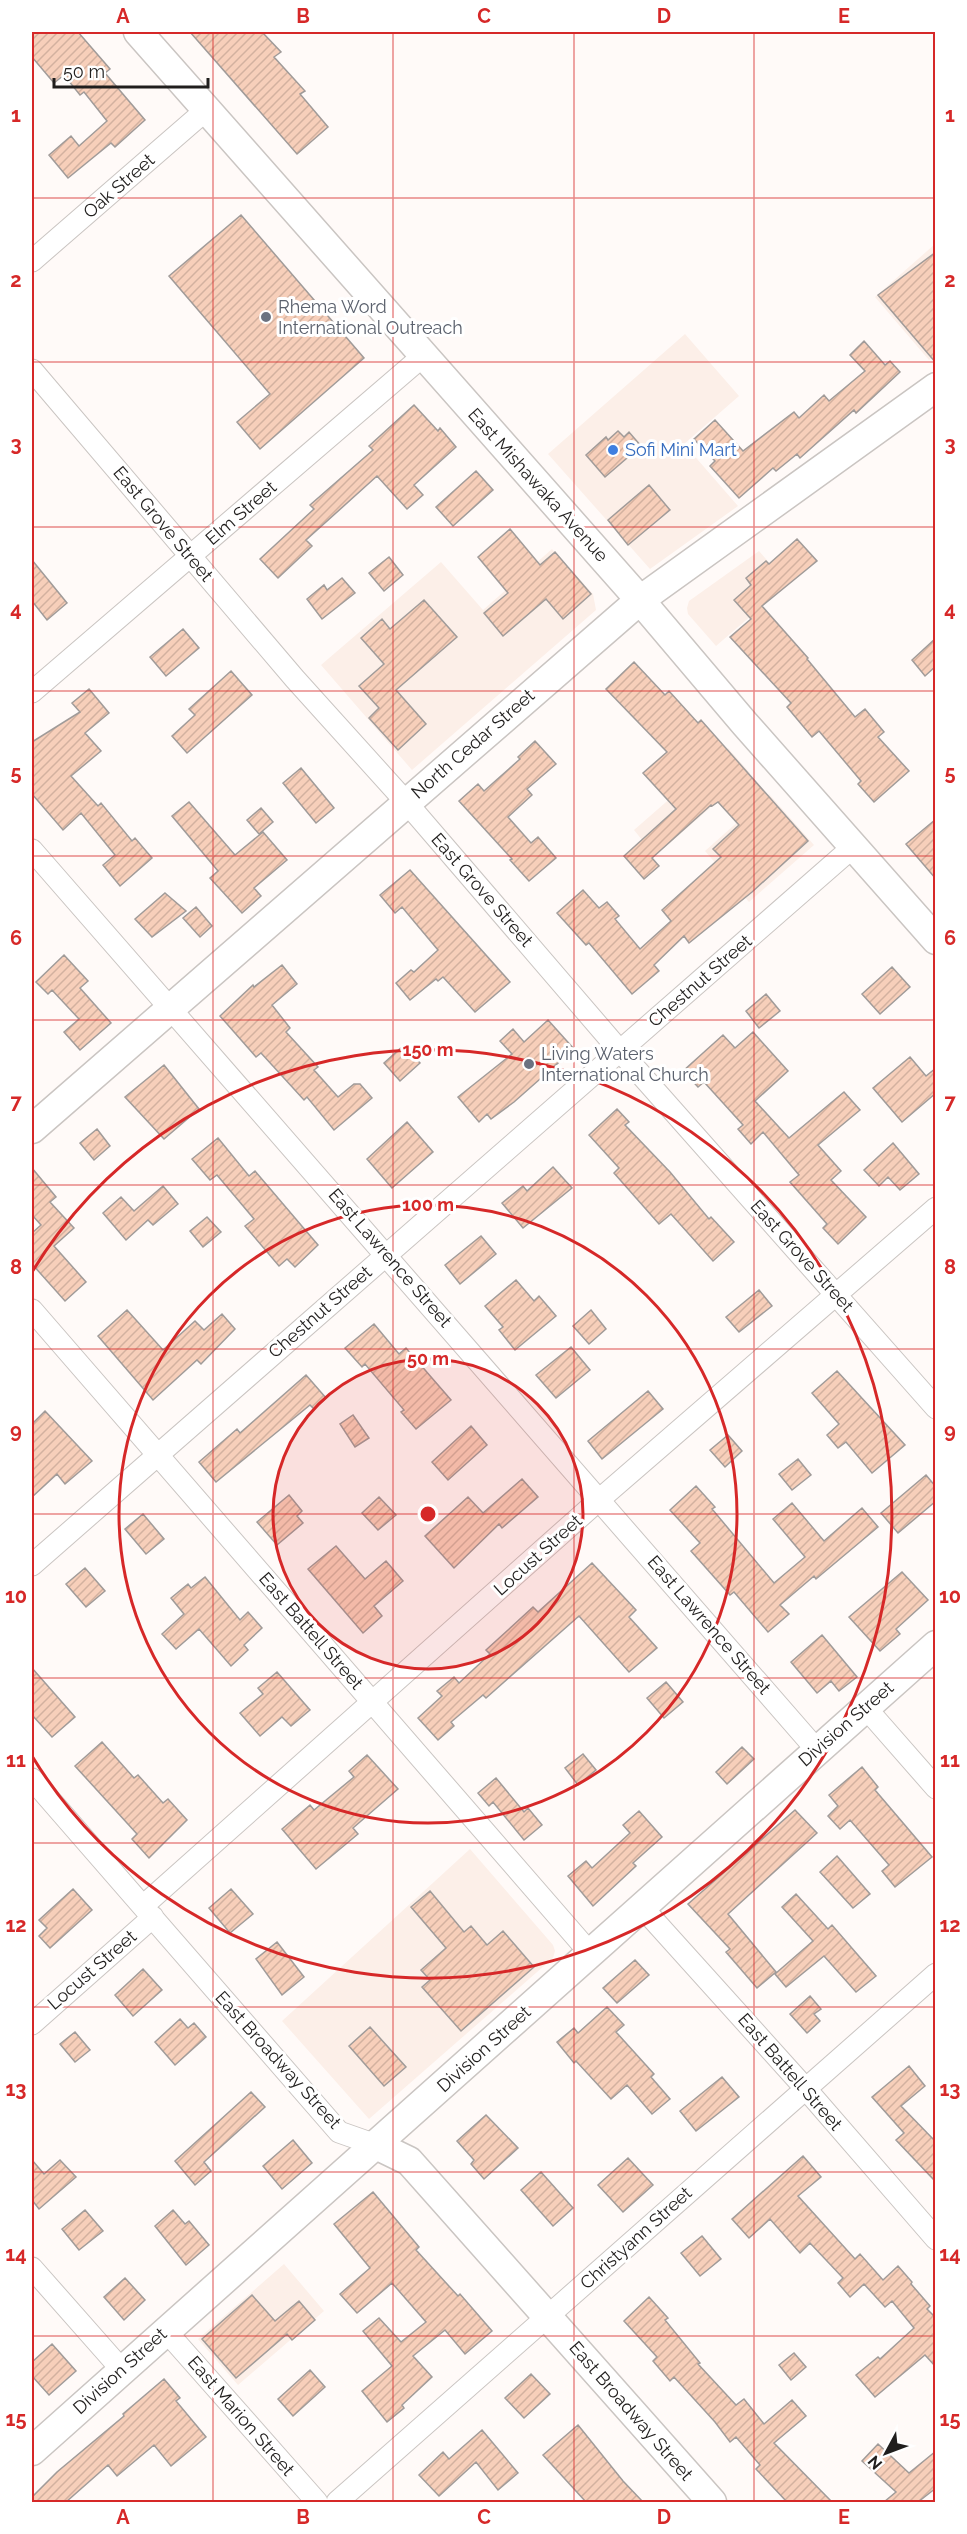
<svg xmlns="http://www.w3.org/2000/svg" width="967" height="2534" font-family="Raleway,sans-serif">
<defs>
<pattern id="building-hatch" width="6" height="6" patternUnits="userSpaceOnUse" patternTransform="scale(1.5)"><rect width="6" height="6" fill="#f7cfba"/><path d="M-1 1l2-2M0 6l6-6M5 7l2-2" fill="none" stroke="#d3b19f"/></pattern>
</defs>
<rect width="100%" height="100%" fill="#fffaf8"/>
<path fill="#fcefe8" d="M935,244V355L929,360L875,297Z
M685,334L739,396L684,444L738,506L650,569L548,454Z
M552,549L593,594L596,610L412,770L321,665L441,562L483,610Z
M759,551L788,584L716,646L688,614L687,608L689,601Z
M728,748L750,773L655,856L634,830Z
M769,794L814,845L749,902L705,851Z
M470,1849L553,1945L555,1951L553,1958L369,2119L282,2021Z
M284,2264L324,2311L238,2385L198,2339Z"/>
<path fill="url(#building-hatch)" stroke="#a09b99" stroke-width="1.5" d="M32,32H78L110,69L105,73L145,120L115,147L111,143L68,178L49,155L71,136L79,146L107,121L84,92L80,95L64,75L54,83L32,57Z
M190,32H262L281,52L274,57L305,91L300,94L328,127L297,154Z
M241,215L364,358L260,449L237,422L270,394L169,276Z
M936,252V363L878,295Z
M864,341L885,365L890,361L900,372L856,413L854,410L800,458L797,454L776,471L773,468L739,498L710,466L715,461L694,439L715,420L743,451L794,412L799,418L824,395L829,401L865,371L850,355Z
M414,405L438,431L440,428L456,447L414,485L423,495L407,509L377,476L306,540L312,546L278,578L260,559L314,509L310,505L373,450L369,446Z
M618,431L624,437L629,432L641,446L605,477L586,455L606,437L608,440Z
M476,471L493,490L453,526L436,507Z
M649,485L670,510L628,545L608,520Z
M510,529L540,565L555,552L591,594L563,619L546,599L503,636L484,613L508,593L478,557Z
M797,539L817,561L762,606L808,658L807,659L855,717L865,709L884,732L878,737L909,771L874,802L858,784L861,781L819,731L812,737L787,707L791,703L730,637L751,619L734,600L751,585L746,578L766,561L769,564Z
M389,557L403,575L384,591L369,573Z
M32,560L67,603L47,620L32,601Z
M342,578L355,593L322,619L307,599L324,585L327,590Z
M424,600L457,637L396,690L426,724L398,750L369,718L379,708L359,686L384,664L361,638L382,619L390,629Z
M183,629L199,648L166,676L150,657Z
M936,638V666L925,676L912,660Z
M634,662L665,695L669,691L698,723L701,720L808,841L752,892L689,943L684,936L654,965L659,971L632,994L589,943L586,945L557,913L583,890L599,908L607,902L619,916L615,919L640,949L671,921L662,910L721,857L713,849L739,825L718,802L712,806L711,805L652,858L659,866L644,879L624,856L676,809L643,773L667,752L606,689Z
M231,671L252,695L187,753L172,736L195,715L189,709Z
M89,689L109,713L85,733L101,751L71,776L98,806L101,803L132,841L135,838L152,858L120,886L103,865L115,855L81,813L63,830L32,794V742L80,712L72,703Z
M535,741L556,764L527,789L532,795L508,817L531,843L538,837L556,858L529,881L510,860L512,859L459,801L478,784L484,791L520,759L518,757Z
M301,768L334,808L316,823L283,783Z
M189,802L235,855L263,832L287,860L254,888L261,896L242,913L210,878L218,871L172,816Z
M261,808L273,822L259,834L247,820Z
M936,819V879L906,844Z
M410,870L510,982L475,1012L443,977L438,981L436,979L410,1000L396,983L411,970L414,972L438,950L402,907L395,913L380,895Z
M165,893L186,911L152,937L135,919Z
M196,907L212,926L200,937L183,918Z
M64,955L88,981L80,988L111,1023L80,1050L64,1032L79,1019L52,990L48,994L36,982Z
M282,965L297,984L272,1005L290,1028L286,1032L318,1067L314,1070L338,1097L354,1084H360L372,1098L334,1130L307,1097L304,1100L261,1053L256,1057L220,1016L253,985L254,987Z
M892,967L910,987L880,1014L862,994Z
M766,994L780,1011L759,1028L746,1011Z
M548,1020L574,1049L514,1102L491,1119L487,1114L479,1122L458,1097L512,1054L500,1041L513,1029L524,1042Z
M753,1032L788,1071L755,1101L789,1138L844,1092L860,1110L818,1145L841,1171L831,1180L866,1217L838,1244L823,1228L827,1224L790,1182L799,1175L763,1132L751,1144L738,1129L743,1125L704,1082L698,1087L683,1071L723,1035L735,1048Z
M404,1045L420,1063L400,1081L384,1063Z
M910,1057L926,1076L936,1068V1093L902,1122L873,1088Z
M164,1065L199,1109L164,1139L125,1097Z
M617,1109L629,1122L625,1125L670,1172L709,1219L711,1217L734,1242L713,1261L671,1214L659,1224L614,1173L619,1168L589,1135Z
M407,1122L433,1152L392,1188L367,1159Z
M97,1129L110,1146L94,1160L80,1143Z
M218,1138L249,1176L255,1171L318,1245L295,1267L287,1259L279,1266L245,1226L254,1219L217,1175L210,1180L192,1159Z
M893,1143L919,1174L900,1190L888,1177L879,1186L864,1170Z
M553,1167L572,1188L523,1228L502,1203L523,1186L527,1191Z
M32,1168L56,1197L50,1202L74,1228L54,1246L86,1282L65,1301L32,1264V1233L41,1225L33,1216L32,1217Z
M163,1186L178,1204L153,1225L148,1220L126,1240L103,1213L121,1197L134,1211Z
M207,1217L221,1232L203,1247L190,1231Z
M481,1236L496,1254L460,1284L445,1265Z
M516,1280L534,1301L539,1296L556,1316L515,1350L499,1330L503,1327L485,1306Z
M759,1290L772,1306L739,1332L726,1317Z
M127,1310L163,1350L195,1321L204,1330L222,1314L235,1329L201,1364L197,1360L153,1400L98,1336Z
M591,1310L606,1329L589,1344L573,1326Z
M374,1324L399,1354L406,1348L451,1400L416,1429L401,1412L404,1410L365,1364L362,1367L345,1348Z
M571,1347L590,1370L556,1398L536,1375Z
M837,1371L905,1445L872,1473L846,1442L838,1448L827,1435L839,1424L812,1393Z
M306,1375L326,1398L314,1409L310,1405L216,1482L199,1462L237,1429L240,1433Z
M648,1391L663,1409L602,1459L588,1441Z
M45,1411L92,1461L65,1484L57,1474L32,1497V1424Z
M353,1415L369,1438L355,1447L340,1424Z
M471,1426L487,1445L448,1480L432,1462Z
M728,1435L742,1451L725,1467L710,1450Z
M798,1459L811,1475L792,1490L779,1474Z
M926,1475L936,1487V1501L898,1533L881,1513Z
M522,1479L538,1497L502,1528L499,1524L454,1568L425,1536L468,1497L483,1513Z
M696,1486L715,1507L712,1509L774,1583L805,1557L773,1519L792,1503L824,1541L862,1508L878,1527L816,1579L814,1576L780,1605L789,1614L768,1632L734,1592L730,1595L691,1551L700,1543L670,1510Z
M289,1495L302,1511L297,1516L303,1523L277,1545L257,1522Z
M379,1497L396,1515L378,1530L362,1513Z
M143,1514L164,1539L146,1554L125,1529Z
M336,1546L365,1579L386,1561L403,1581L374,1606L382,1616L363,1633L308,1569Z
M592,1563L636,1610L629,1617L657,1648L629,1672L579,1616L486,1698L483,1695L451,1722L454,1726L438,1740L418,1718L442,1696L437,1691L454,1677L459,1683L490,1654L486,1650L508,1630L533,1607L538,1612Z
M85,1568L105,1591L86,1607L66,1584Z
M902,1572L928,1600L896,1629L900,1634L880,1651L849,1617Z
M205,1577L240,1620L248,1612L262,1628L244,1645L248,1650L231,1666L199,1629L176,1649L162,1634L184,1614L171,1598L188,1584L191,1588Z
M822,1635L857,1677L839,1691L831,1681L817,1693L791,1662Z
M32,1668L75,1717L52,1737L32,1715Z
M277,1672L310,1710L291,1726L282,1717L260,1736L240,1713L263,1694L258,1688Z
M666,1682L683,1702L664,1718L647,1698Z
M102,1742L134,1778L138,1775L163,1803L168,1799L187,1820L149,1858L132,1839L137,1834L75,1766Z
M742,1747L754,1759L727,1784L716,1772Z
M583,1754L596,1770L578,1785L565,1768Z
M367,1755L398,1789L353,1828L358,1834L316,1869L282,1829L310,1805L314,1810L354,1777L349,1771Z
M862,1767L878,1787L875,1790L932,1857L895,1887L882,1871L889,1865L850,1820L840,1829L828,1816L838,1806L829,1795Z
M496,1778L524,1812L528,1808L542,1825L524,1840L493,1802L489,1806L478,1793Z
M795,1810L817,1833L728,1914L776,1972L757,1988L726,1952L730,1949L688,1904Z
M639,1811L662,1837L633,1863L636,1866L593,1906L568,1876L586,1861L592,1868L630,1833L623,1825Z
M837,1856L870,1894L853,1908L820,1872Z
M73,1889L92,1910L50,1948L39,1936L47,1928L39,1920Z
M231,1889L253,1914L230,1933L209,1908Z
M430,1891L464,1932L471,1926L487,1945L503,1931L534,1967L461,2031L422,1987L430,1980L421,1970L446,1948L411,1907Z
M796,1894L828,1929L832,1925L876,1976L856,1992L824,1956L786,1987L775,1974L813,1941L782,1907Z
M277,1942L304,1977L282,1995L256,1959Z
M635,1960L649,1975L617,2003L603,1988Z
M143,1969L162,1990L133,2016L115,1995Z
M810,1996L821,2009L814,2014L820,2021L807,2033L790,2014Z
M607,2007L624,2025L616,2032L654,2074L651,2077L670,2099L652,2114L627,2085L611,2099L576,2061L574,2063L557,2042L574,2028L578,2033Z
M180,2019L188,2028L194,2023L206,2037L175,2065L155,2042Z
M370,2027L406,2067L384,2086L349,2046Z
M75,2032L90,2050L75,2062L60,2044Z
M909,2066L925,2086L901,2106L936,2142V2182L896,2140L904,2133L872,2097Z
M722,2077L739,2097L696,2131L680,2111Z
M251,2092L265,2107L204,2162L211,2171L195,2185L175,2161Z
M486,2115L518,2148L484,2179L471,2164L474,2160L457,2141Z
M293,2140L312,2163L282,2189L263,2166Z
M803,2156L821,2177L798,2196L855,2259L860,2254L883,2280L898,2266L912,2282L911,2284L930,2306L927,2309L936,2318V2367L925,2355L875,2397L856,2375L878,2357L880,2359L914,2328L892,2301L885,2307L864,2284L850,2297L838,2283L843,2278L810,2243L800,2253L770,2219L749,2238L732,2219Z
M628,2158L653,2185L623,2212L598,2185Z
M32,2160L44,2174L60,2160L76,2177L39,2209L32,2200Z
M541,2172L573,2208L553,2226L521,2190Z
M373,2192L419,2247L416,2250L458,2296L460,2294L492,2331L465,2354L445,2330L413,2356L432,2377L402,2405L404,2408L387,2422L362,2391L392,2366L363,2331L379,2318L401,2342L426,2322L392,2283L357,2313L340,2294L370,2268L334,2224Z
M85,2210L103,2231L79,2250L62,2229Z
M173,2210L185,2224L189,2221L209,2245L186,2265L155,2226Z
M702,2236L721,2259L700,2276L681,2253Z
M125,2278L145,2300L124,2320L104,2297Z
M252,2295L275,2321L299,2301L315,2320L292,2340L287,2334L236,2378L202,2339Z
M649,2297L668,2318L665,2320L700,2363L698,2364L736,2405L744,2399L764,2424L792,2400L806,2416L774,2443L832,2502H787L756,2469L760,2465L736,2437L730,2442L715,2422L674,2377L670,2381L653,2361L657,2357L624,2321Z
M52,2344L76,2371L49,2395L32,2376V2362Z
M794,2353L806,2367L791,2380L779,2365Z
M310,2370L325,2387L293,2416L278,2399Z
M531,2374L550,2394L524,2418L505,2398Z
M164,2379L180,2398L176,2401L206,2437L171,2466L154,2445L117,2476L108,2465L66,2502H32V2497L57,2472L124,2416L123,2414Z
M578,2425L623,2481L643,2502H586L543,2455Z
M482,2430L518,2473L498,2490L476,2462L439,2496L419,2475L443,2452L449,2459Z
M878,2444L909,2473L936,2451V2488L918,2502H884L896,2492L862,2461Z"/>
<g fill="none" stroke-linecap="round" stroke-linejoin="round">
<defs>
<path id="street" d="M32,261L206,110
M32,370L295,679L406,802L620,1051L936,1408
M32,692L423,356
M32,850L816,1749
M32,1310L590,1953
M32,1565L853,847
M865,1707L936,1788
M32,1779L339,2132L376,2145
M143,1906L600,1499L936,1208
M641,1906L805,2088L936,2239
M32,2024L153,1917
M32,2268L122,2370
M165,2330L317,2502
M337,2502L936,1974"/>
<path id="secondary" d="M138,32L640,600L745,724L936,940
M32,1129L640,600L936,387
M376,2145L409,2161L712,2502
M32,2451L936,1645"/>
</defs>
<use href="#street" stroke="#cac5c2" stroke-width="23"/>
<use href="#secondary" stroke="#cac5c2" stroke-width="31"/>
<use href="#street" stroke="#fff" stroke-width="21"/>
<use href="#secondary" stroke="#fff" stroke-width="28"/>
</g>
<path fill="none" stroke="#d62828" stroke-width="1.5" stroke-opacity="0.55" d="M213,32V2502M393,32V2502M574,32V2502M754,32V2502M32,198H936M32,362H936M32,527H936M32,691H936M32,856H936M32,1020H936M32,1185H936M32,1349H936M32,1514H936M32,1678H936M32,1843H936M32,2007H936M32,2172H936M32,2336H936"/>
<circle cx="428" cy="1514" r="155" fill="#d62828" fill-opacity=".12"/>
<g fill="none" stroke="#d62828" stroke-width="3">
<circle cx="428" cy="1514" r="155"/>
<circle cx="428" cy="1514" r="309"/>
<path d="M32 1272A464 464 0 1 1 32 1756"/>
</g>
<g fill="#6b7280" stroke="#fff" stroke-width="2">
<circle cx="266" cy="317" r="6"/>
<circle cx="529" cy="1064" r="6"/>
</g>
<circle fill="#3f7fe0" stroke="#fff" stroke-width="2" cx="613" cy="450" r="6"/>
<g text-anchor="middle" stroke-width="6" stroke-linejoin="round" paint-order="stroke">
<g font-size="18" fill="#201e1d" stroke="#fff">
<text transform="translate(119 186) rotate(-41)" y="6">Oak Street</text>
<text transform="translate(538 485) rotate(48)" y="6">East Mishawaka Avenue</text>
<text transform="translate(241 513) rotate(-41)" y="6">Elm Street</text>
<text transform="translate(163 524) rotate(50)" y="6">East Grove Street</text>
<text transform="translate(473 744) rotate(-41)" y="6">North Cedar Street</text>
<text transform="translate(482 890) rotate(49)" y="6">East Grove Street</text>
<text transform="translate(700 981) rotate(-41)" y="6">Chestnut Street</text>
<text transform="translate(802 1256) rotate(48)" y="6">East Grove Street</text>
<text transform="translate(390 1258) rotate(49)" y="6">East Lawrence Street</text>
<text transform="translate(320 1312) rotate(-41)" y="6">Chestnut Street</text>
<text transform="translate(538 1555) rotate(-42)" y="6">Locust Street</text>
<text transform="translate(709 1625) rotate(49)" y="6">East Lawrence Street</text>
<text transform="translate(311 1631) rotate(49)" y="6">East Battell Street</text>
<text transform="translate(846 1724) rotate(-41)" y="6">Division Street</text>
<text transform="translate(92 1970) rotate(-41)" y="6">Locust Street</text>
<text transform="translate(484 2049) rotate(-42)" y="6">Division Street</text>
<text transform="translate(278 2060) rotate(48)" y="6">East Broadway Street</text>
<text transform="translate(790 2072) rotate(49)" y="6">East Battell Street</text>
<text transform="translate(636 2238) rotate(-42)" y="6">Christyann Street</text>
<text transform="translate(120 2371) rotate(-42)" y="6">Division Street</text>
<text transform="translate(631 2411) rotate(49)" y="6">East Broadway Street</text>
<text transform="translate(241 2416) rotate(49)" y="6">East Marion Street</text>
</g>
<g font-size="18" fill="#5b616d" stroke="#fff" text-anchor="start">
<text x="278" y="313">Rhema Word<tspan x="278" dy="21">International Outreach</tspan></text>
<text x="541" y="1060">Living Waters<tspan x="541" dy="21">International Church</tspan></text>
</g>
<g font-size="18" fill="#366cbe" stroke="#fff" text-anchor="start">
<text x="625" y="456">Sofi Mini Mart</text>
</g>
</g>
<circle cx="428" cy="1514" r="9" fill="#d62828" stroke="#fff" stroke-width="3"/>
<g font-size="18" text-anchor="middle" font-weight="bold" fill="#d62828" stroke="#fff" stroke-width="6" stroke-linejoin="round" paint-order="stroke">
<text x="428" y="1056">150 m</text>
<text x="428" y="1211">100 m</text>
<text x="428" y="1365">50 m</text>
</g>
<rect width="967" height="2534" fill="none" stroke="#ffffff" stroke-width="66"/>
<g transform="translate(886 2453) rotate(229)" stroke="#ffffff" stroke-width="4.5" paint-order="stroke">
<path d="M0-4.5L10 22L0 15L-10 22Z" fill="#201e1d"/>
<text y="-9" font-size="16" font-weight="bold" text-anchor="middle" fill="#201e1d">N</text>
</g>
<path d="M54 78v9h154v-9" fill="none" stroke="#201e1d" stroke-width="3"/>
<text x="63" y="78" font-size="18" fill="#201e1d" stroke="#ffffff" stroke-width="4.5" paint-order="stroke">50 m</text>
<rect x="33" y="33" width="901" height="2468" fill="none" stroke="#d62828" stroke-width="2"/>
<g font-size="20" text-anchor="middle" font-weight="bold" fill="#d62828">
<text x="123" y="23">A</text>
<text x="303" y="23">B</text>
<text x="484" y="23">C</text>
<text x="664" y="23">D</text>
<text x="844" y="23">E</text>
<text x="16" y="122">1</text>
<text x="950" y="122">1</text>
<text x="16" y="287">2</text>
<text x="950" y="287">2</text>
<text x="16" y="451">3</text>
<text x="950" y="451">3</text>
<text x="16" y="616">4</text>
<text x="950" y="616">4</text>
<text x="16" y="780">5</text>
<text x="950" y="780">5</text>
<text x="16" y="945">6</text>
<text x="950" y="945">6</text>
<text x="16" y="1109">7</text>
<text x="950" y="1109">7</text>
<text x="16" y="1274">8</text>
<text x="950" y="1274">8</text>
<text x="16" y="1438">9</text>
<text x="950" y="1438">9</text>
<text x="16" y="1603">10</text>
<text x="950" y="1603">10</text>
<text x="16" y="1767">11</text>
<text x="950" y="1767">11</text>
<text x="16" y="1932">12</text>
<text x="950" y="1932">12</text>
<text x="16" y="2096">13</text>
<text x="950" y="2096">13</text>
<text x="16" y="2261">14</text>
<text x="950" y="2261">14</text>
<text x="16" y="2426">15</text>
<text x="950" y="2426">15</text>
<text x="123" y="2524">A</text>
<text x="303" y="2524">B</text>
<text x="484" y="2524">C</text>
<text x="664" y="2524">D</text>
<text x="844" y="2524">E</text>
</g>
</svg>
